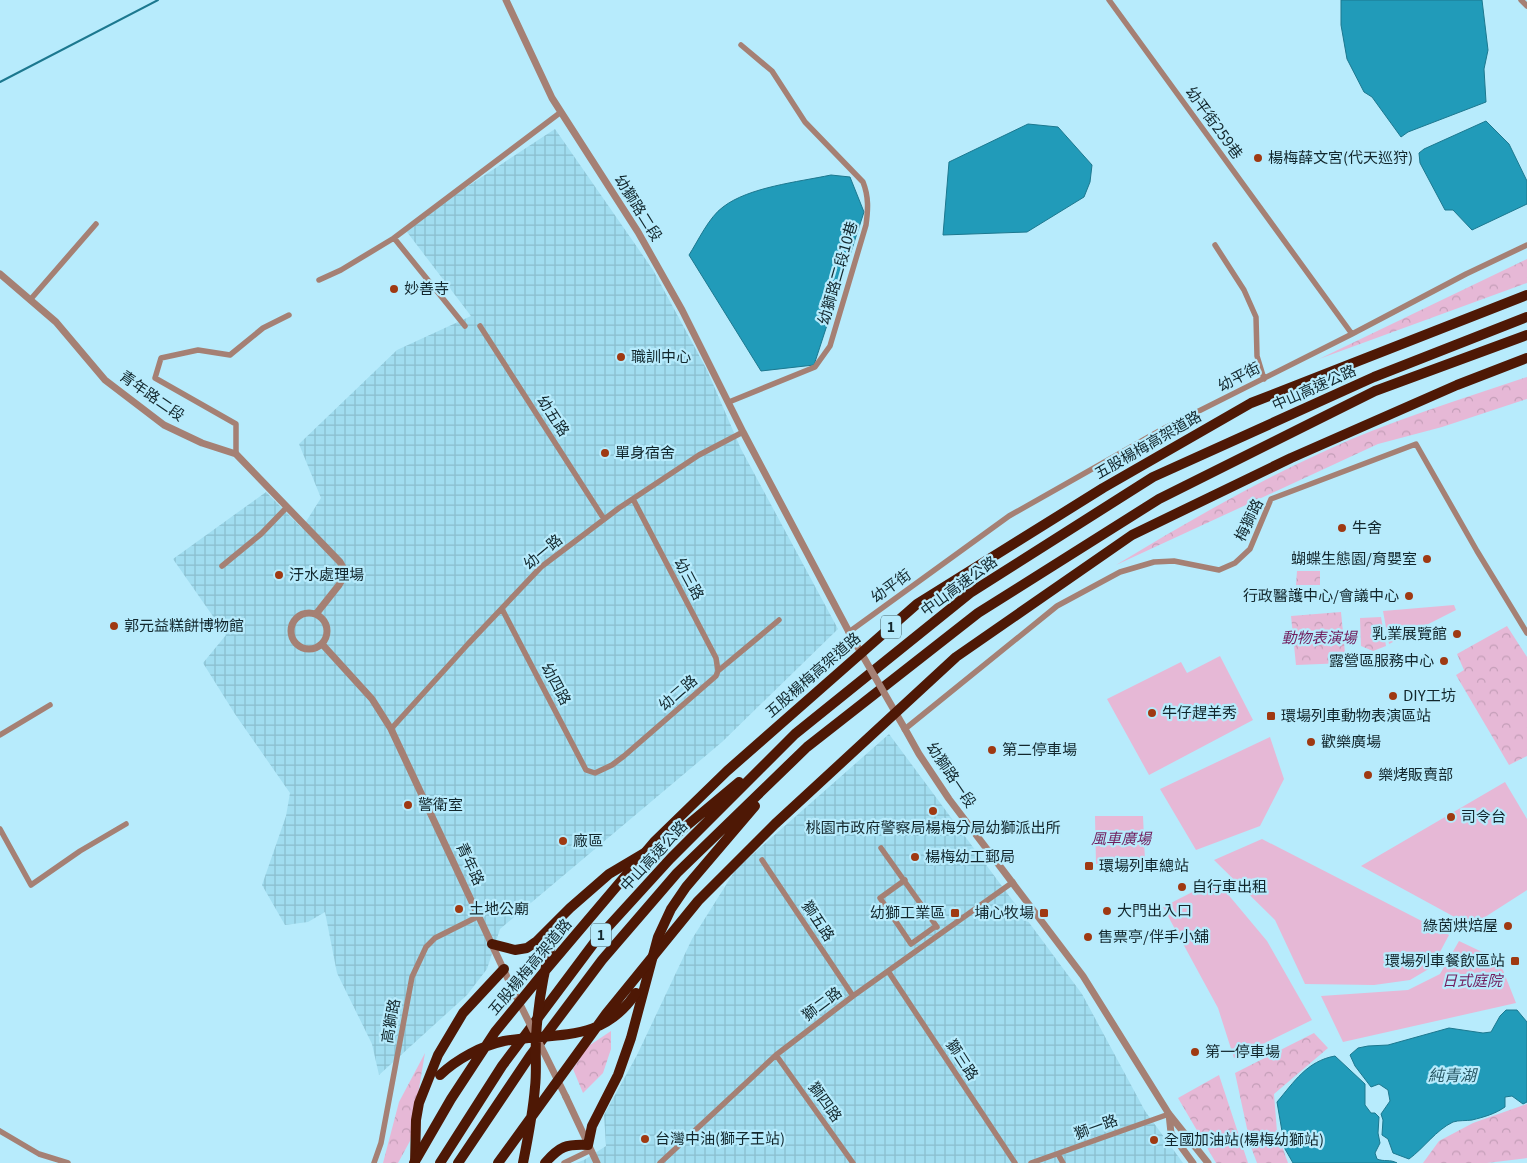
<svg xmlns="http://www.w3.org/2000/svg" width="1527" height="1163" font-family="Georgia,'Noto Sans TC',serif">
<defs>
<pattern id="industrial-grid" width="8" height="8" patternUnits="userSpaceOnUse" patternTransform="scale(1.25)"><rect width="8" height="8" fill="#a1ddf0"/><path d="M0 4h8M4 0v8" fill="none" stroke="#8abece"/></pattern>
<pattern id="forest-crowns" width="20" height="18" patternUnits="userSpaceOnUse" patternTransform="scale(1.25)"><rect width="20" height="18" fill="#e6b8d6"/><path d="M2 6a3 3 0 1 1 6 0M12 15a3 3 0 1 1 6 0" fill="none" stroke="#c49eb8"/></pattern>
</defs>
<rect width="100%" height="100%" fill="#b7ebfc"/>
<path fill="url(#industrial-grid)" d="M555,129L653,270L707,370L741,449L838,629L722,742L500,929L487,969L467,995L379,1075L372,1044L337,973L325,912L308,922L285,925L262,885L286,816L290,793L235,714L203,663L226,635L173,559L266,492L302,528L321,498L299,444L397,350L471,316L404,228Z
M889,734L1082,994L1145,1111L1183,1163H576L584,1160L606,1146L604,1115L637,1055L692,939L736,869Z"/>
<path fill="#e6b8d6" d="M1454,605L1456,610L1389,644L1383,611Z
M1220,656L1253,720L1149,775L1107,699L1181,662L1187,673Z
M1270,737L1284,779L1260,826L1196,850L1160,789Z
M1505,782L1527,819V890L1471,926L1361,866Z
M1095,816H1143L1145,861L1096,864Z
M1262,839L1449,935L1432,967L1410,980L1374,985L1305,984L1275,920L1214,860Z
M1216,880L1267,941L1312,1020L1234,1058L1218,1008L1163,907Z
M1459,941L1499,960L1516,1003L1343,1042L1321,996L1408,990L1440,974Z"/>
<path fill="url(#forest-crowns)" d="M1527,259V283L1319,359Z
M1527,377V399L1442,427L1378,444L1116,565C1184,524 1252,484 1325,451C1390,421 1459,400 1527,377Z
M1297,571H1320V585H1296Z
M1341,612L1346,663L1296,665L1291,616Z
M1381,617L1386,646L1373,651L1361,646L1360,618Z
M1507,626L1527,657V756L1509,765L1456,675L1464,670L1457,654Z
M611,1031V1049L603,1073L583,1093L573,1069L587,1047Z
M1314,1033L1328,1048L1274,1094L1277,1132L1288,1163H1257L1251,1147L1235,1073Z
M425,1053L410,1141L398,1163H383L399,1102Z
M1219,1075L1248,1163H1216L1178,1098Z
M1527,1104V1158L1487,1163H1423L1439,1141L1473,1123Z"/>
<path fill="#219bb9" stroke="#1c788f" d="M1341,0H1482L1488,50L1484,69L1486,102L1408,132L1401,137L1372,97L1364,92L1347,59L1341,25Z
M1486,121L1509,144L1527,181V204L1472,230L1453,210H1445L1420,163L1419,153L1424,149Z
M1028,124L1058,127L1092,165L1090,182L1084,197L1027,232L943,235L949,162Z
M831,175L850,177L864,212L814,365L761,371L689,255C698,241 709,217 723,207C749,187 798,182 831,175Z
M1506,1010H1517L1527,1022V1102L1523,1104L1512,1096L1505,1097V1107C1495,1114 1484,1117 1472,1120C1466,1121 1459,1120 1453,1122C1436,1130 1424,1148 1409,1159L1393,1153L1388,1139L1382,1135L1383,1120L1381,1114L1390,1101L1388,1090L1379,1084L1371,1087L1355,1066L1350,1055L1358,1048L1368,1046L1388,1045L1449,1028L1483,1033L1491,1032L1500,1016Z
M1335,1056L1365,1084V1105L1371,1113H1375L1379,1117L1378,1133L1380,1143L1375,1153L1377,1159C1384,1162 1390,1159 1397,1163H1293L1285,1149L1277,1102C1294,1082 1307,1061 1335,1056Z"/>
<g fill="none" stroke-linecap="round" stroke-linejoin="round">
<path stroke="#1c788f" stroke-width="2" d="M0,82L158,0"/>
<path stroke="#a58074" stroke-width="5.5" d="M1109,0L1352,334
M1521,0L1527,6
M394,238L465,326
M1215,245L1244,290L1256,317L1257,356L1264,379
M319,280L341,270L394,238L561,112
M30,300L96,224
M480,326L604,519
M729,402L815,367L830,346L866,225C868,210 869,197 863,182L805,122L772,71L741,45
M236,454V424L155,378L161,358L198,350L230,355L263,328L289,315
M633,499L716,658L718,671
M222,566L261,534L287,507
M502,609L586,770L595,773L612,765L624,756L716,676L718,671L779,620
M849,632L1009,516L1161,430L1352,334L1466,274L1527,245
M391,729L468,644L541,567L619,508L699,455L743,432
M905,729L1057,606L1120,572L1154,562L1174,561L1219,570L1235,563L1250,549L1271,499L1416,444L1477,551L1527,633
M0,735L50,705
M0,829L31,885L80,851L126,824
M881,848L937,927
M762,860L853,996
M905,880L880,898L911,944L936,926
M888,971L1015,1163
M776,1055L853,1163
M0,1131L39,1154L68,1163
M1058,1154L1063,1163
M374,1163L381,1143L412,977L426,947L435,938L479,916
M564,1163L591,1150
M660,1163L776,1055L853,996L1013,882
M1031,1163L1169,1114"/>
<path stroke="#a58074" stroke-width="7" d="M506,0L552,98L638,232L682,310L743,432L849,632
M0,274L56,322L105,380L164,425L202,443L236,454L340,562L346,573L339,585L316,614
M291 631a18 18 0 1 1 36 0a18 18 0 1 1-36 0Z
M322,644L372,699L391,729L515,994
M905,729L919,754L949,799L1083,976L1169,1114L1208,1163
M566,1097L597,1163
M1169,1114L1171,1133L1193,1163"/>
<path stroke="#4e1805" stroke-width="10" d="M492,944L515,950L527,948L537,941L570,908L609,874L678,833L739,782
M415,1163L416,1120L419,1103L438,1055L463,1013L504,969
M440,1163L502,1066L597,939L670,859L795,734L970,593L1153,477L1374,377L1527,317
M458,1163L530,1056L602,960L677,873L807,747L978,613L1159,499L1375,391L1527,335
M545,1163C560,1146 566,1144 588,1145L592,1126L618,1075L631,1038L658,937L671,909L686,887L755,806"/>
<path stroke="#a58074" stroke-width="7" d="M849,632L905,729
M515,994L566,1097"/>
<path stroke="#4e1805" stroke-width="10" d="M440,1075C457,1059 481,1046 504,1041C556,1032 602,1044 636,993
M414,1163L451,1099L495,1032L544,972L655,841L727,771L917,604L1103,488L1251,403L1527,295
M498,1163L606,1014L698,901L775,824L956,657L1132,535L1291,458L1457,385L1527,358
M523,1163C528,1138 533,1113 535,1087C537,1070 535,1053 536,1037C538,1003 544,970 553,938"/>
</g>
<g fill="#9f3912" stroke="#b7ebfc" stroke-width="2">
<circle cx="1258" cy="158" r="5"/>
<circle cx="394" cy="289" r="5"/>
<circle cx="621" cy="357" r="5"/>
<circle cx="605" cy="453" r="5"/>
<circle cx="1342" cy="528" r="5"/>
<circle cx="1427" cy="559" r="5"/>
<circle cx="279" cy="575" r="5"/>
<circle cx="1409" cy="596" r="5"/>
<circle cx="114" cy="626" r="5"/>
<circle cx="1457" cy="634" r="5"/>
<circle cx="1444" cy="661" r="5"/>
<circle cx="1393" cy="696" r="5"/>
<circle cx="1152" cy="713" r="5"/>
<rect x="1266" y="711" width="10" height="10" rx="2.5"/>
<circle cx="1311" cy="742" r="5"/>
<circle cx="992" cy="750" r="5"/>
<circle cx="1368" cy="775" r="5"/>
<circle cx="408" cy="805" r="5"/>
<circle cx="933" cy="811" r="5"/>
<circle cx="1451" cy="817" r="5"/>
<circle cx="563" cy="841" r="5"/>
<circle cx="915" cy="857" r="5"/>
<rect x="1084" y="861" width="10" height="10" rx="2.5"/>
<circle cx="1182" cy="887" r="5"/>
<circle cx="459" cy="909" r="5"/>
<circle cx="1107" cy="911" r="5"/>
<rect x="950" y="908" width="10" height="10" rx="2.5"/>
<rect x="1039" y="908" width="10" height="10" rx="2.5"/>
<circle cx="1508" cy="926" r="5"/>
<circle cx="1088" cy="937" r="5"/>
<rect x="1510" y="956" width="10" height="10" rx="2.5"/>
<circle cx="1195" cy="1052" r="5"/>
<circle cx="645" cy="1139" r="5"/>
<circle cx="1154" cy="1140" r="5"/>
</g>
<g text-anchor="middle" stroke-width="4.5" stroke-linejoin="round" paint-order="stroke">
<g fill="#b7ebfc" stroke="#44626b" stroke-width="1">
<rect x="881" y="615.5" width="20" height="23" rx="4"/>
<rect x="591" y="923.5" width="20" height="23" rx="4"/>
</g>
<g font-size="14" font-weight="bold" fill="#12272d">
<text x="891" y="632">1</text>
<text x="601" y="940">1</text>
</g>
<g font-size="15" fill="#12272d" stroke="#b7ebfc">
<text transform="translate(1214 123) rotate(54)" y="5">幼平街259巷</text>
<text transform="translate(638 208) rotate(58)" y="5">幼獅路二段</text>
<text transform="translate(838 273) rotate(-74)" y="5">幼獅路二段10巷</text>
<text transform="translate(1239 377) rotate(-27)" y="5">幼平街</text>
<text transform="translate(1314 388) rotate(-24)" y="5">中山高速公路</text>
<text transform="translate(152 396) rotate(35)" y="5">青年路二段</text>
<text transform="translate(553 416) rotate(57)" y="5">幼五路</text>
<text transform="translate(1148 445) rotate(-30)" y="5">五股楊梅高架道路</text>
<text transform="translate(1249 520) rotate(-64)" y="5">梅獅路</text>
<text transform="translate(543 552) rotate(-40)" y="5">幼一路</text>
<text transform="translate(689 579) rotate(62)" y="5">幼三路</text>
<text transform="translate(891 586) rotate(-36)" y="5">幼平街</text>
<text transform="translate(959 586) rotate(-36)" y="5">中山高速公路</text>
<text transform="translate(813 675) rotate(-41)" y="5">五股楊梅高架道路</text>
<text transform="translate(556 684) rotate(62)" y="5">幼四路</text>
<text transform="translate(678 693) rotate(-41)" y="5">幼二路</text>
<text transform="translate(951 775) rotate(56)" y="5">幼獅路一段</text>
<text transform="translate(654 856) rotate(-47)" y="5">中山高速公路</text>
<text transform="translate(470 864) rotate(65)" y="5">青年路</text>
<text transform="translate(818 921) rotate(56)" y="5">獅五路</text>
<text transform="translate(530 967) rotate(-50)" y="5">五股楊梅高架道路</text>
<text transform="translate(822 1004) rotate(-37)" y="5">獅二路</text>
<text transform="translate(391 1021) rotate(-80)" y="5">高獅路</text>
<text transform="translate(962 1060) rotate(57)" y="5">獅三路</text>
<text transform="translate(825 1102) rotate(54)" y="5">獅四路</text>
<text transform="translate(1096 1127) rotate(-20)" y="5">獅一路</text>
</g>
<g font-size="15" fill="#12272d" stroke="#b7ebfc" text-anchor="start">
<text x="1268" y="163">楊梅薛文宮(代天巡狩)</text>
<text x="404" y="294">妙善寺</text>
<text x="631" y="362">職訓中心</text>
<text x="615" y="458">單身宿舍</text>
<text x="1352" y="533">牛舍</text>
<text x="1417" y="564" text-anchor="end">蝴蝶生態園/育嬰室</text>
<text x="289" y="580">汙水處理場</text>
<text x="1399" y="601" text-anchor="end">行政醫護中心/會議中心</text>
<text x="124" y="631">郭元益糕餅博物館</text>
<text x="1447" y="639" text-anchor="end">乳業展覽館</text>
<text x="1434" y="666" text-anchor="end">露營區服務中心</text>
<text x="1403" y="701">DIY工坊</text>
<text x="1162" y="718">牛仔趕羊秀</text>
<text x="1281" y="721">環場列車動物表演區站</text>
<text x="1321" y="747">歡樂廣場</text>
<text x="1002" y="755">第二停車場</text>
<text x="1378" y="780">樂烤販賣部</text>
<text x="418" y="810">警衛室</text>
<text x="1461" y="822">司令台</text>
<text x="933" y="833" text-anchor="middle">桃園市政府警察局楊梅分局幼獅派出所</text>
<text x="573" y="846">廠區</text>
<text x="925" y="862">楊梅幼工郵局</text>
<text x="1099" y="871">環場列車總站</text>
<text x="1192" y="892">自行車出租</text>
<text x="469" y="914">土地公廟</text>
<text x="1117" y="916">大門出入口</text>
<text x="945" y="918" text-anchor="end">幼獅工業區</text>
<text x="1034" y="918" text-anchor="end">埔心牧場</text>
<text x="1498" y="931" text-anchor="end">綠茵烘焙屋</text>
<text x="1098" y="942">售票亭/伴手小舖</text>
<text x="1505" y="966" text-anchor="end">環場列車餐飲區站</text>
<text x="1205" y="1057">第一停車場</text>
<text x="655" y="1144">台灣中油(獅子王站)</text>
<text x="1164" y="1145">全國加油站(楊梅幼獅站)</text>
</g>
<g font-size="15" font-style="italic" fill="#711d5d" stroke="#b7ebfc">
<text x="1319" y="643">動物表演場</text>
<text x="1121" y="844">風車廣場</text>
<text x="1472" y="986">日式庭院</text>
</g>
<g font-size="16" font-style="italic" fill="#295865" stroke="#b7ebfc">
<text x="1452" y="1081">純青湖</text>
</g>
</g>
</svg>
